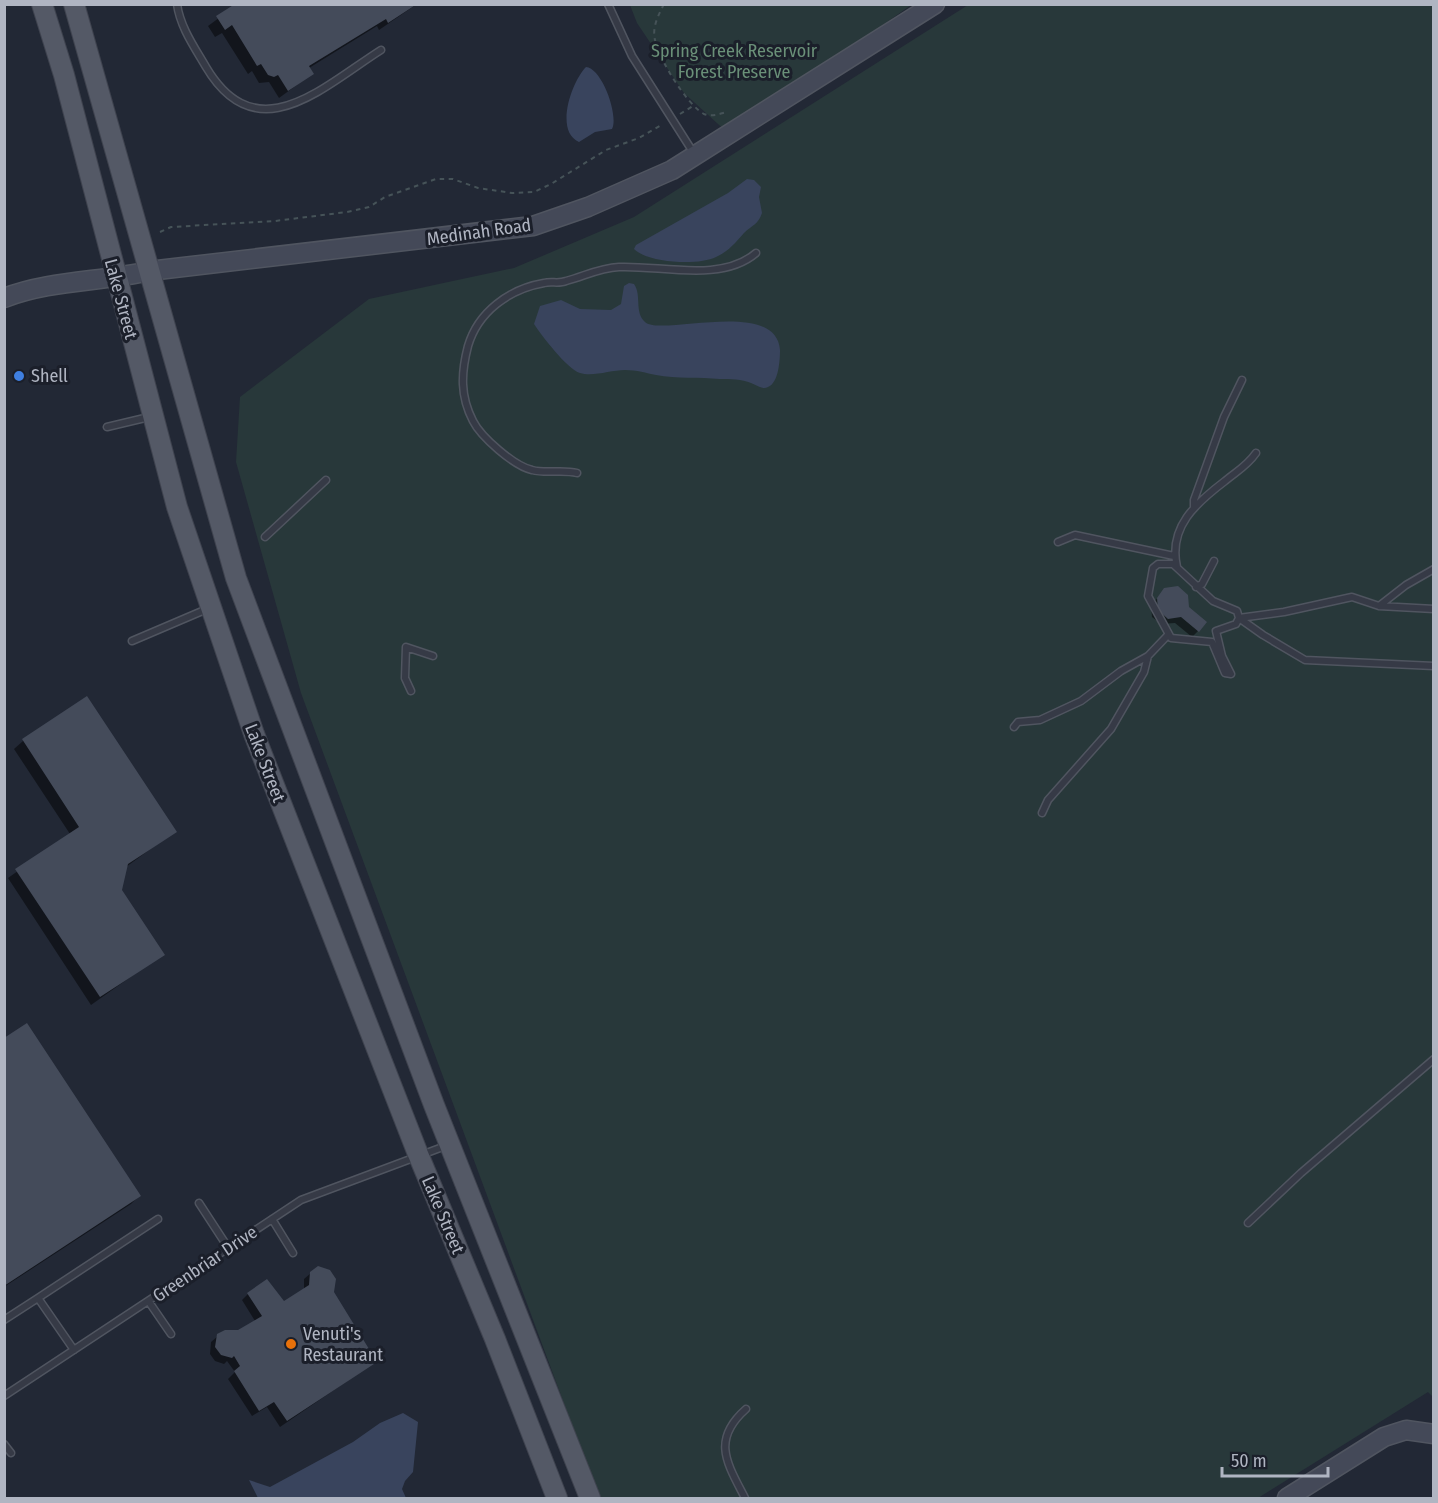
<svg xmlns="http://www.w3.org/2000/svg" width="1438" height="1503" font-family="'Fira Sans Condensed',sans-serif">
<rect width="100%" height="100%" fill="#222835"/>
<path fill="#28383a" d="M630,5H911L729,134L684,93L637,23Z
M968,5H1433V1397L1428,1392L1258,1498H599L301,693L236,462L240,397L369,299L514,268L634,217Z"/>
<path fill="#39445d" d="M586,67C602,68 619,116 612,129L595,132L579,142C554,131 572,81 586,67Z
M747,179L754,180L761,187L759,197L762,213C758,225 752,225 744,233C735,243 729,251 716,257C698,266 648,263 634,249L636,245L728,193Z
M629,283L634,284C642,295 634,312 645,322C660,337 776,297 780,350C780,359 779,383 768,387C762,390 757,385 751,383C742,379 730,379 720,379C699,377 677,379 656,375C646,373 637,370 625,370C611,370 593,377 580,373C567,369 542,336 534,324L540,306L561,300L580,309L611,310L621,304L624,286Z
M403,1413L418,1422L413,1472L405,1481L402,1489L406,1498H258L249,1480L270,1487L353,1442L380,1423Z"/>
<path fill="#0007" d="M238,4H417L379,30L377,26L309,68L312,74L279,98L269,82L259,83L252,71L248,74L222,33L215,37L208,26Z
M1165,590L1188,608L1198,631L1192,637L1175,623L1161,624L1152,617L1151,605Z
M87,698L175,831L126,867L121,890L163,954L91,1005L8,878L70,834L14,749L23,741Z
M4,1040L139,1196L131,1204L4,1287Z
M311,1273L332,1292L375,1362L280,1427L267,1407L252,1416L228,1379L235,1372L227,1361L224,1364L215,1361L210,1354L211,1342L218,1336L238,1331L255,1321L242,1300L248,1294L284,1303L304,1290V1279Z"/>
<path fill="#444b5a" d="M235,4H417L388,23L386,19L309,66L314,74L288,91L278,75L274,77L268,75L261,64L257,66L232,25L225,30L216,16Z
M1178,586L1188,595L1189,607L1207,622L1199,632L1181,617L1168,619L1158,610L1157,598L1164,588Z
M87,696L177,832L128,864L122,890L165,955L100,997L15,869L79,827L22,739Z
M27,1023L141,1196L4,1286V1038Z
M318,1266L330,1270L336,1279L334,1292L377,1362L287,1421L274,1402L259,1411L234,1371L240,1366L234,1356L232,1358L221,1355L215,1347L217,1334L225,1330H238L262,1316L247,1293L267,1279L284,1301L309,1285L310,1272Z"/>
<g fill="none" stroke-linecap="round" stroke-linejoin="round">
<defs>
<path id="lane" d="M177,4C180,27 195,48 206,67C257,153 324,86 381,50
M608,4L632,56L693,152
M107,427L149,417
M577,473C562,469 547,474 532,470C514,466 481,437 473,421C460,396 461,373 468,346C478,312 509,289 544,283C551,281 559,284 566,281C585,276 599,268 619,267C660,265 721,283 756,253
M1194,507V500L1224,417L1242,380
M265,537L326,480
M1058,542L1075,535L1174,556
M1177,567C1168,527 1196,503 1225,481C1237,471 1247,466 1256,453
M1196,587L1202,584L1214,561
M1379,606L1406,585L1434,569
M1434,609L1379,606L1352,597L1284,612L1239,618L1236,624L1216,631L1222,656L1231,674L1225,673L1212,642L1171,638L1148,596L1153,568L1158,564H1173L1213,601L1237,611L1239,618L1263,635L1305,660L1434,666
M132,641L207,609
M411,691L405,678L406,647L433,656
M1014,727L1018,722L1040,720L1081,701L1121,671L1148,656L1168,635
M1042,813L1048,800L1111,729L1144,672L1148,656
M199,1203L229,1249
M272,1219L293,1253
M1248,1223L1301,1173L1434,1059
M149,1302L171,1334
M4,1320L38,1298
M74,1350L38,1298L158,1219
M4,1396L301,1200L448,1145
M4,1444L11,1453
M745,1498C727,1463 711,1440 746,1409"/>
<path id="secondary" d="M4,298C50,280 102,282 149,271L533,226L588,207L672,170L935,4
M1287,1498L1384,1437L1406,1430L1434,1434"/>
<path id="primary" d="M42,4L64,75L177,507L254,734L418,1154L495,1339L557,1498
M74,4L236,578L434,1105L590,1498"/>
</defs>
<use href="#lane" stroke="#505560" stroke-width="9"/>
<use href="#secondary" stroke="#505560" stroke-width="21"/>
<use href="#primary" stroke="#3f434f" stroke-width="22"/>
<path stroke="#465358" stroke-width="2" stroke-dasharray="4.5 4.5" stroke-linecap="butt" d="M664,4C658,16 652,27 655,40C658,58 688,106 704,114C712,117 719,114 727,112
M680,114L693,106
M160,232L171,227L275,221L347,212L369,207L385,197L436,179H453L478,188L512,193L534,192L551,184L606,150L639,138L663,124"/>
<use href="#lane" stroke="#363a46" stroke-width="6"/>
<use href="#secondary" stroke="#444958" stroke-width="18"/>
<use href="#primary" stroke="#545966" stroke-width="20"/>
</g>
<circle fill="#3f7fe0" stroke="#1b1f2a" stroke-width="2" cx="19" cy="376" r="6"/>
<circle fill="#e8710a" stroke="#1b1f2a" stroke-width="2" cx="291" cy="1344" r="6"/>
<g text-anchor="middle" stroke-width="6" stroke-linejoin="round" paint-order="stroke">
<g font-size="18" fill="#6a9078" stroke="#1b1f2a">
<text x="734" y="57">Spring Creek Reservoir<tspan x="734" dy="21">Forest Preserve</tspan></text>
</g>
<g font-size="18" fill="#b0b5c2" stroke="#1b1f2a">
<text transform="translate(479 232) rotate(-8)" y="6">Medinah Road</text>
<text transform="translate(121 299) rotate(75)" y="6">Lake Street</text>
<text transform="translate(265 763) rotate(69)" y="6">Lake Street</text>
<text transform="translate(443 1215) rotate(67)" y="6">Lake Street</text>
<text transform="translate(205 1264) rotate(-34)" y="6">Greenbriar Drive</text>
</g>
<g font-size="18" fill="#b0b5c2" stroke="#1b1f2a" text-anchor="start">
<text x="31" y="382">Shell</text>
<text x="303" y="1340">Venuti's<tspan x="303" dy="21">Restaurant</tspan></text>
</g>
</g>
<rect width="1438" height="1503" fill="none" stroke="#b0b5c2" stroke-width="12"/>
<path d="M1222 1467v9h106v-9" fill="none" stroke="#b0b5c2" stroke-width="3"/>
<text x="1231" y="1467" font-size="18" fill="#b0b5c2" stroke="#1b1f2a" stroke-width="4.5" paint-order="stroke">50 m</text>
</svg>
